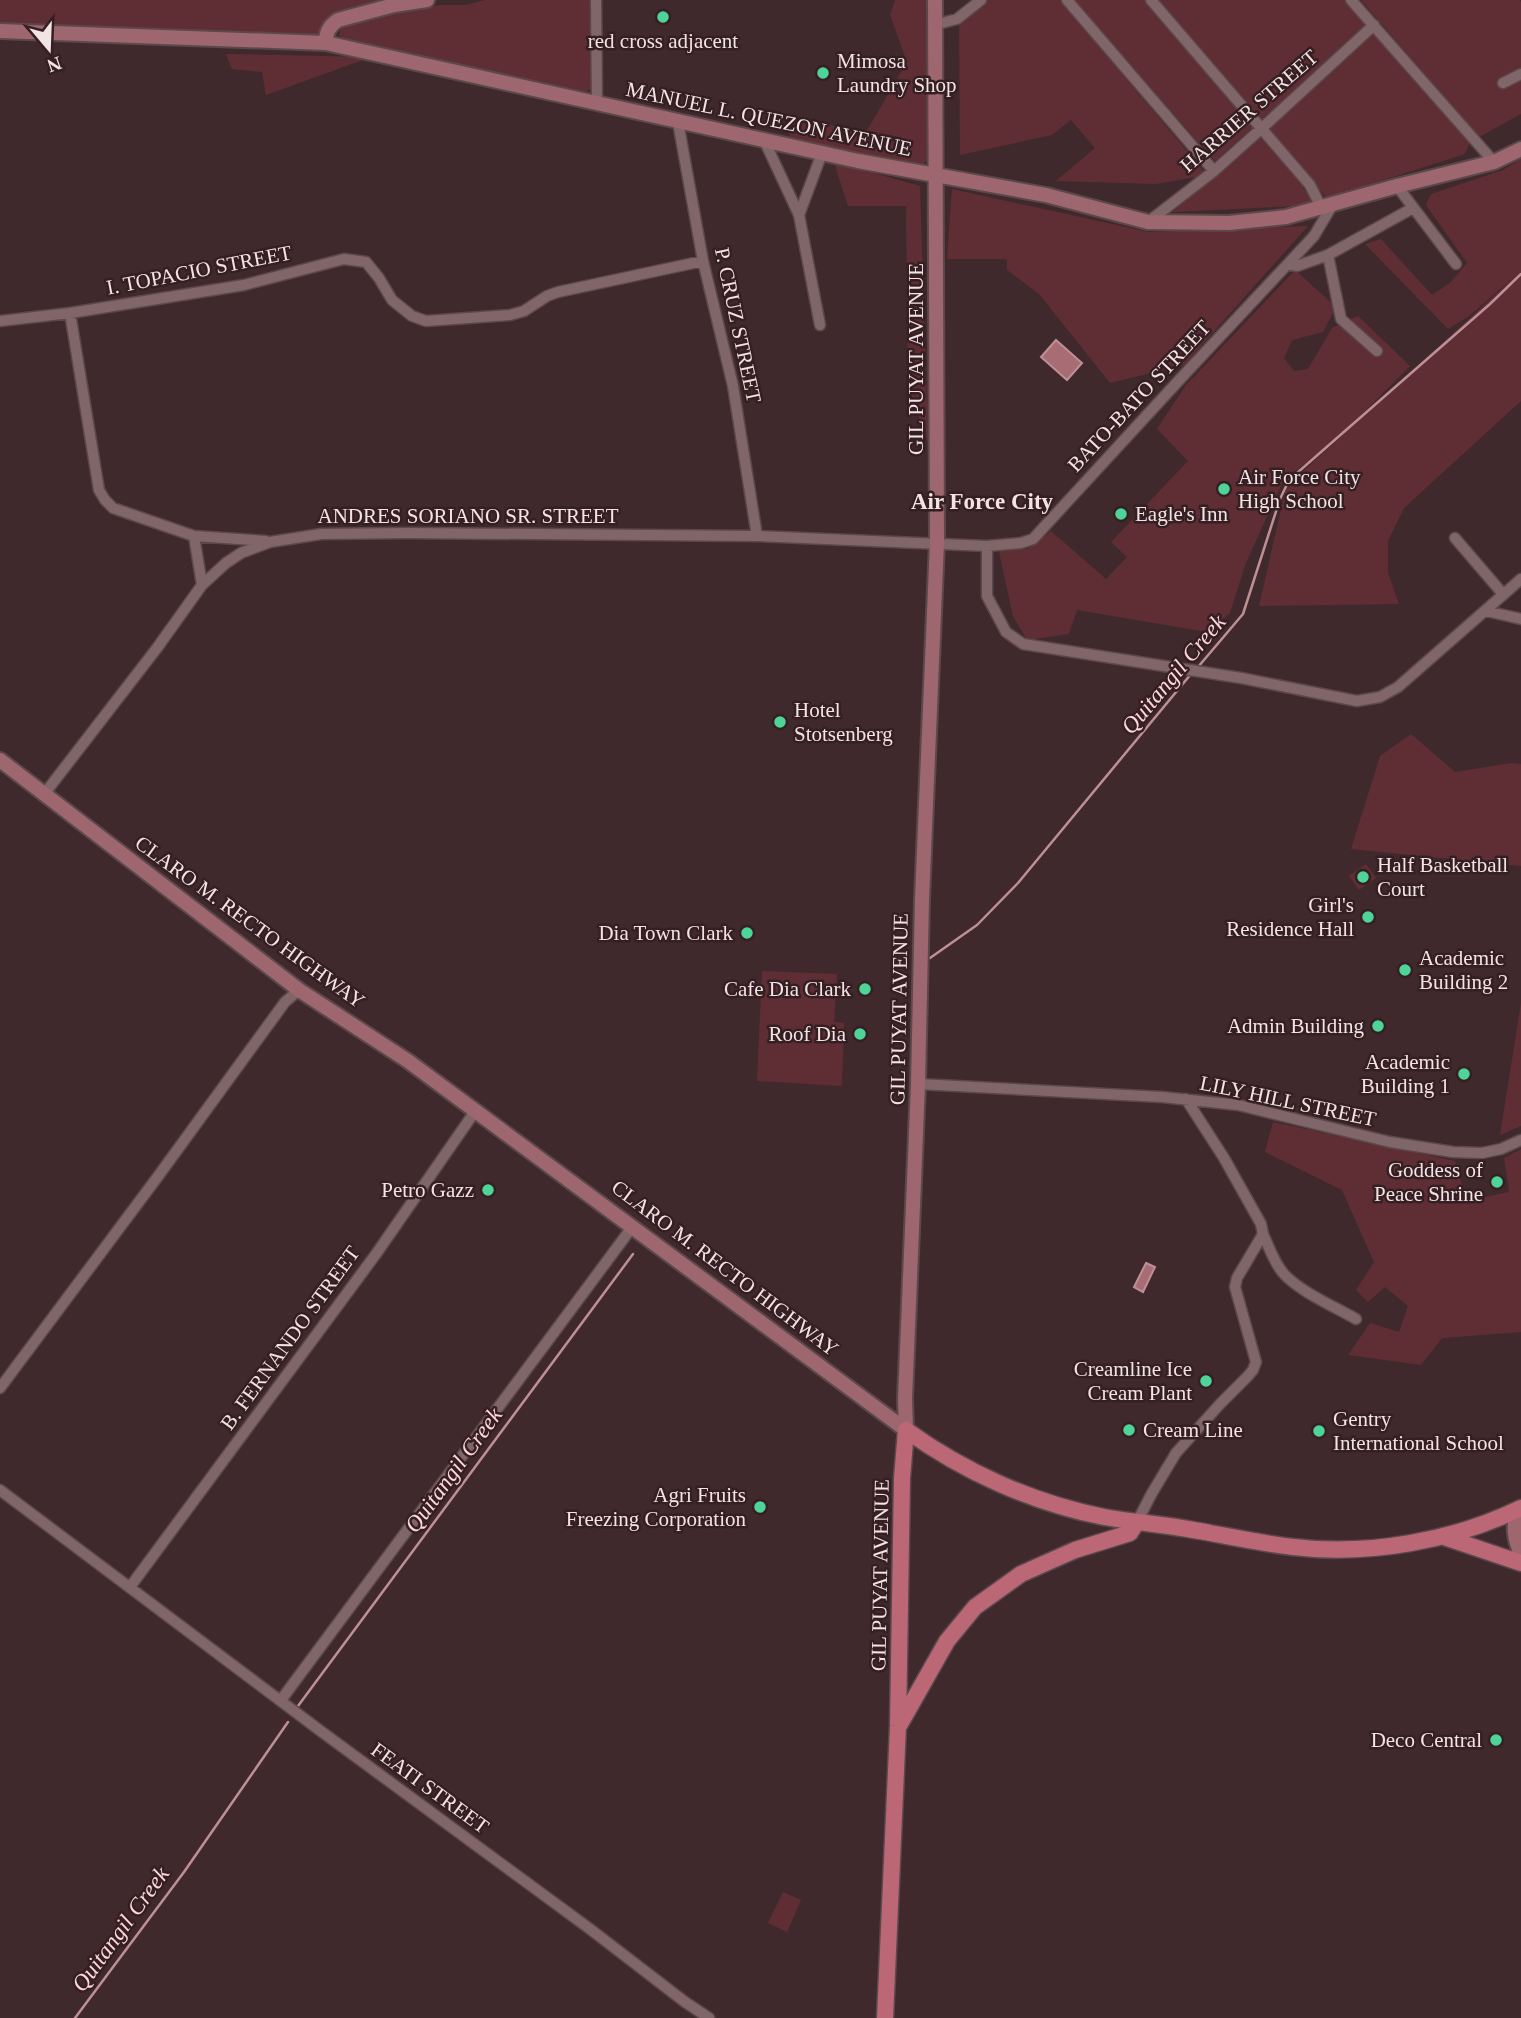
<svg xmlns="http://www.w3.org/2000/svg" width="1521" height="2018" font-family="'Times New Roman',serif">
<rect width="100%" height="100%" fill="#40292c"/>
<path fill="#5f2e35" d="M0,0H393L317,36L0,23Z
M485,0H592L594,89L583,92L344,41L339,35L342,26L351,22L440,5H466Z
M895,0H928V155L927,160L922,166L875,158L790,137L788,128L791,118L866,132L907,62L890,15Z
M976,0H1060L1207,175L1156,184L1056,181L1095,148L1071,120L1052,135L960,155L959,14Z
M1074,0H1344L1368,25L1215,161Z
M1361,0H1519L1521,2V114L1479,137Z
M1377,24L1471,139L1465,154L1327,198L1263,128Z
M226,54L371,57L266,95L262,72L232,69Z
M1263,133L1316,205L1173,212Z
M1521,159V401L1404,508L1388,541V573L1399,604L1259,606L1286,487L1520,272L1469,316L1448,329L1365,244L1381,239L1432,295L1451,282L1467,263L1426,205L1431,194L1503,170Z
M834,162L920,186L928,442L908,385L906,206H848Z
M952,189L1149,232L1308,226L1184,365L1110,383L1039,294L1007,270V259H947Z
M1295,270L1336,307L1323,332L1292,340L1284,358L1294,371L1308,369L1332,328L1358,316L1410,366L1342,434L1283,481L1245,565L1230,613L1207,632L1077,610L1069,634L1027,640L1013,616L998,547L1028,549L1051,531L1106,579L1127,557L1111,542L1188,461L1157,429L1186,385Z
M1411,734L1455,772L1512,763L1521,764V866L1351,849L1380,756Z
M1366,864L1376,878L1359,890L1349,876Z
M762,971L837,974L834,1022L844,1023L842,1086L757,1081Z
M1521,1003V1126L1500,1135Z
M1273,1122L1455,1161L1467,1201L1509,1192L1504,1158L1521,1149V1332L1442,1338L1421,1365L1348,1355L1370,1323L1399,1332L1408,1306L1385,1287L1368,1302L1356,1290L1374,1262L1342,1190L1265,1152Z
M783,1892L801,1900L787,1932L768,1923Z"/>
<path fill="#a86c74" stroke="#be9096" stroke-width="2" d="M1056,340L1082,363L1067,380L1041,357Z
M1146,1263L1155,1267L1143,1292L1134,1287Z"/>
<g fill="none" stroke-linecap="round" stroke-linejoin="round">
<path stroke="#be9096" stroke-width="2.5" d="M1198,667L1243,614L1280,499L1289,480L1490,304L1521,274
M930,958L977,925L1018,883L1191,674
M298,1706L633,1254
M75,2018L184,1872L288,1722"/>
<defs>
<path id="street" d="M596,0L597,103
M1067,0L1214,171
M1151,0L1310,185L1321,207
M1351,0L1494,162
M934,25L957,19L981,0
M1503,83L1521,74
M678,122L703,261L733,386L757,536
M764,140L799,215L820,325
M1397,186L1456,264
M799,215L822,153
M1148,222L1214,171L1262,128L1374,25
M1288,264L1297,266L1328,255
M70,313L99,490L105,500L113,508L194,536L266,541
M0,321L70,313L244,285L344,259L366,262L379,278L392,300L412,316L426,321L510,315L524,311L547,296L558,292L703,261
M1377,351L1341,319L1328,255L1413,208
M194,536L202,585
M1455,538L1503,594
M987,546V596L1006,632L1023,644L1241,678L1357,701L1380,697L1398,687L1521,579
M1486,611L1521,619
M45,793L157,648L202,585L226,563L241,553L270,542L321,534L408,533L757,536L987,546L1021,543L1033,539L1182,377L1314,236L1333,204
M918,1084L1162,1097L1238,1105L1390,1142L1453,1152L1482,1153L1501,1149L1521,1140
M1263,1234C1269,1247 1274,1263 1284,1274C1299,1291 1335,1307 1356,1319
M0,1388L159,1175L285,1002L299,990
M0,1490L322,1732L590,1929L685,2002L709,2018
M1137,1522L1152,1493L1176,1453L1220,1404L1247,1377L1253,1370L1256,1362L1235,1287L1237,1278L1263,1234L1261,1224L1224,1158L1186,1099
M130,1587L376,1254L476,1110
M281,1700L633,1226"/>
<path id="secondary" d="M0,31L326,43L858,161L1046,195L1148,222L1229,223L1286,217L1397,186L1494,162L1521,149
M326,43C326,32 329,26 338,20L394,5L427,0
M0,760L299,990L408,1061L906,1430
M906,1430L905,1399L918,1084L922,899L937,542L935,0
M1517,1511C1513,1527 1514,1538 1521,1554"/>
<path id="primary" d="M906,1430C964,1472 1033,1503 1104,1517C1132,1522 1160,1524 1188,1529C1223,1535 1258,1543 1293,1547C1368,1556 1453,1541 1521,1508
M1444,1537L1521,1563
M900,1724L947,1641L975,1607L1021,1574L1075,1550L1130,1533L1137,1522
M885,2018L898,1726L902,1478L906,1430"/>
</defs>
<use href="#street" stroke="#5b484a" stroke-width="13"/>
<use href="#secondary" stroke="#5b484a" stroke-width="18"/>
<use href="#primary" stroke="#5b484a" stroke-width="19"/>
<use href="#street" stroke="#816669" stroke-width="10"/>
<use href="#secondary" stroke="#9e666f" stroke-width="14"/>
<use href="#primary" stroke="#bb6775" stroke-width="16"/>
</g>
<g fill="#4ed399" stroke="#351f22" stroke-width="2.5">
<circle cx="663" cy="17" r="7"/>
<circle cx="823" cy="73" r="7"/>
<circle cx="1224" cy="489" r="7"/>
<circle cx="1121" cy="514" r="7"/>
<circle cx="780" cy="722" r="7"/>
<circle cx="1363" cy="877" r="7"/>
<circle cx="1368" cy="917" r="7"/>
<circle cx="747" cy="933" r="7"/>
<circle cx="1405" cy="970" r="7"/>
<circle cx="865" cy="989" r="7"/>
<circle cx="1378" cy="1026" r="7"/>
<circle cx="860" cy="1034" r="7"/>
<circle cx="1464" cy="1074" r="7"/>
<circle cx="1497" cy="1182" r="7"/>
<circle cx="488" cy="1190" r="7"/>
<circle cx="1206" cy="1381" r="7"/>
<circle cx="1129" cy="1430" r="7"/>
<circle cx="1319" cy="1431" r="7"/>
<circle cx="760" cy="1507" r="7"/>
<circle cx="1496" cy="1740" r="7"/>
</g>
<g text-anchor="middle" stroke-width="5" stroke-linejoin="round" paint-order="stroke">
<g font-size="21" fill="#f2e3e4" stroke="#351f22" text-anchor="end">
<text x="663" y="48" text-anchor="middle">red cross adjacent</text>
<text x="837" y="68" text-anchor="start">Mimosa<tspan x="837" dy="24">Laundry Shop</tspan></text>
<text x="1238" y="484" text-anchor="start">Air Force City<tspan x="1238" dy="24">High School</tspan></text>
<text x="1135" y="521" text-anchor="start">Eagle's Inn</text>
<text x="794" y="717" text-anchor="start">Hotel<tspan x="794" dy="24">Stotsenberg</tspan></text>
<text x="1377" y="872" text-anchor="start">Half Basketball<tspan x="1377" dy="24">Court</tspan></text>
<text x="1354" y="912">Girl's<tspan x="1354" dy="24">Residence Hall</tspan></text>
<text x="733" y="940">Dia Town Clark</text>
<text x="1419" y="965" text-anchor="start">Academic<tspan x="1419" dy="24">Building 2</tspan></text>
<text x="851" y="996">Cafe Dia Clark</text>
<text x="1364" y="1033">Admin Building</text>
<text x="846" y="1041">Roof Dia</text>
<text x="1450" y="1069">Academic<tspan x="1450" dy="24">Building 1</tspan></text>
<text x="1483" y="1177">Goddess of<tspan x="1483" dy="24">Peace Shrine</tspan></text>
<text x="474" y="1197">Petro Gazz</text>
<text x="1192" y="1376">Creamline Ice<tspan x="1192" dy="24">Cream Plant</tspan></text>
<text x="1333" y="1426" text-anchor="start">Gentry<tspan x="1333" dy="24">International School</tspan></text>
<text x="1143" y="1437" text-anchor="start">Cream Line</text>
<text x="746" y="1502">Agri Fruits<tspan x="746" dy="24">Freezing Corporation</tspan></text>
<text x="1482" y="1747">Deco Central</text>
</g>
<g font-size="21" fill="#f2e3e4" stroke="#351f22">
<text transform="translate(1249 111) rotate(-41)" y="7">HARRIER STREET</text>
<text transform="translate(769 119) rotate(12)" y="7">MANUEL L. QUEZON AVENUE</text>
<text transform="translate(199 270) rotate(-11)" y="7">I. TOPACIO STREET</text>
<text transform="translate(738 325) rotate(78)" y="7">P. CRUZ STREET</text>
<text transform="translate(916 359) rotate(-90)" y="7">GIL PUYAT AVENUE</text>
<text transform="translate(1139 396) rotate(-47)" y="7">BATO-BATO STREET</text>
<text x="468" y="523">ANDRES SORIANO SR. STREET</text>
<text transform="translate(250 922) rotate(36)" y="7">CLARO M. RECTO HIGHWAY</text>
<text transform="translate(899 1009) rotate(-89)" y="7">GIL PUYAT AVENUE</text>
<text transform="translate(1288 1101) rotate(12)" y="7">LILY HILL STREET</text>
<text transform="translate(725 1268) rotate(37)" y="7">CLARO M. RECTO HIGHWAY</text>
<text transform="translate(290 1338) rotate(-54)" y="7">B. FERNANDO STREET</text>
<text transform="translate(880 1575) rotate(-89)" y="7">GIL PUYAT AVENUE</text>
<text transform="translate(430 1788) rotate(36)" y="7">FEATI STREET</text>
</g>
<g font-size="23" font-weight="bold" fill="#f2e3e4" stroke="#351f22">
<text x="982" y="509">Air Force City</text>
</g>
<g font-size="23" font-style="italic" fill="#fdd7db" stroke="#351f22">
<text transform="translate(1173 674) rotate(-50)" y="8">Quitangil Creek</text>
<text transform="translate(453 1470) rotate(-54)" y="8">Quitangil Creek</text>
<text transform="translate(120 1929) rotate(-54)" y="8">Quitangil Creek</text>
</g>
</g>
<g transform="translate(49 49) rotate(161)" stroke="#351f22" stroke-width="5" paint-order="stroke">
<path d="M0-5L12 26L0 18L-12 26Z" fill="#f2e3e4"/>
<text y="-10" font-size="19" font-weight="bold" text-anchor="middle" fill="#f2e3e4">N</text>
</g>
</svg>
